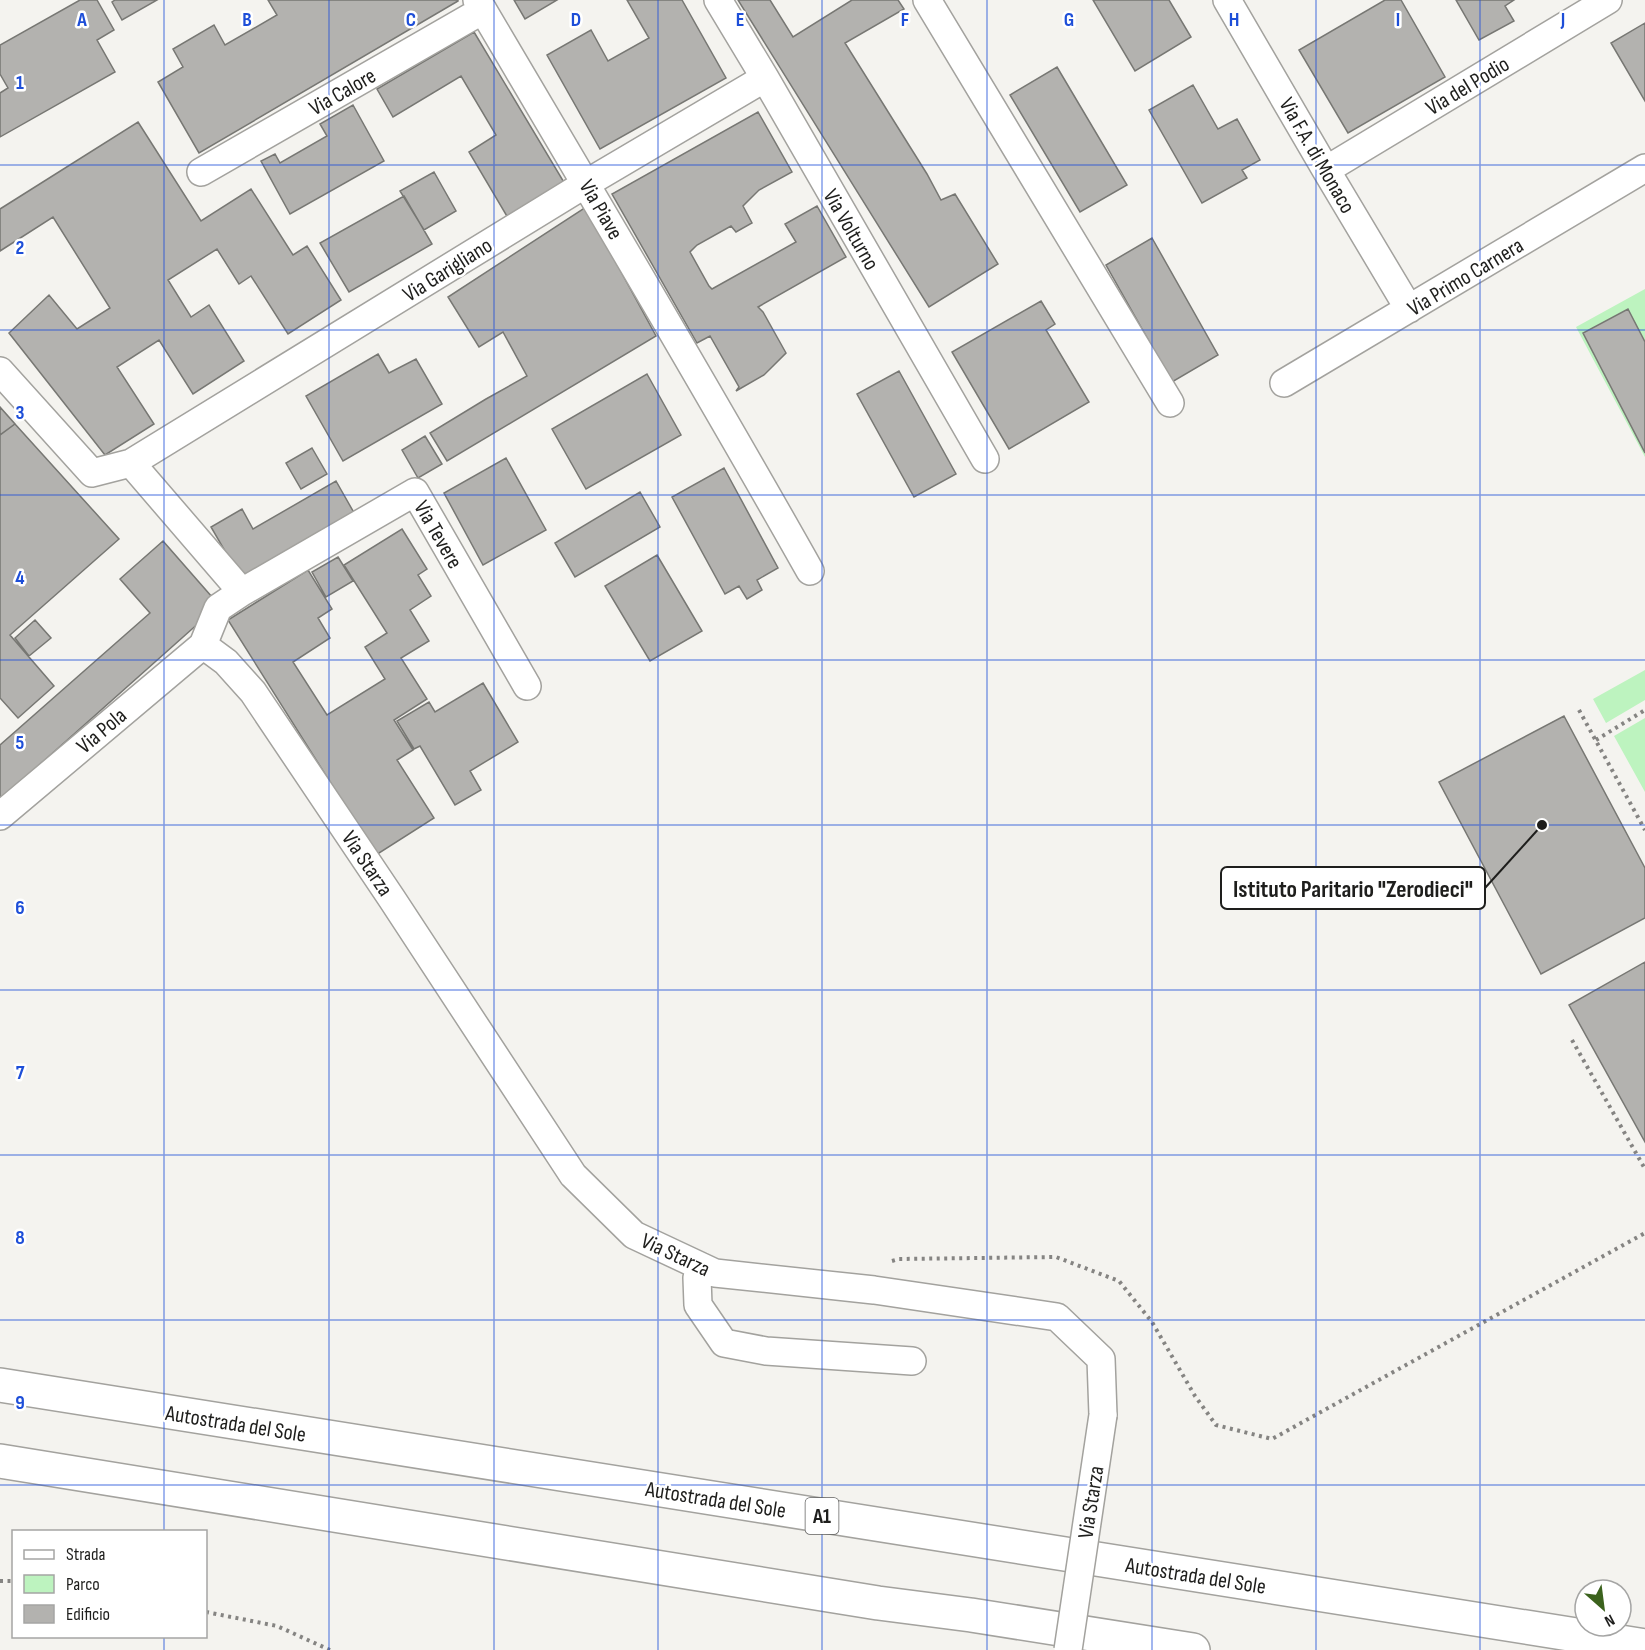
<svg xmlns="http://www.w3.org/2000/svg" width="1645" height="1650" font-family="'Sofia Sans Condensed',sans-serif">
<rect width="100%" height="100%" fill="#f4f3ef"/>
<path fill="#bdf3bf" d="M1645,289V457L1576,327Z
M1645,670V700L1606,723L1593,699Z
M1645,718V792L1614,736Z"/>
<path fill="#b3b2af" stroke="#777773" stroke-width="1.5" d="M80,0H97L114,30L97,40L115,72L0,137V93L8,88L0,74V45Z
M115,0H157L122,20L112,2Z
M268,0H458V1L199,153L158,82L183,67L173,49L214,25L225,45L277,15Z
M514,0H557L525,19Z
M627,0H682L726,78L600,149L547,55L591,30L608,61L649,38Z
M738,0H770L793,37L852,0H898L904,9L845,43L927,174L941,200L955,194L998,264L929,307Z
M1093,0H1169L1191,37L1135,71Z
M1385,0H1401L1445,77L1348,133L1299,50Z
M1456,0H1514L1505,6L1514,21L1479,40Z
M1645,23V101L1611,43Z
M474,32L565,184L508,218L469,152L496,135L461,76L393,117L377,89Z
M1057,67L1127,185L1080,212L1010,95Z
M1193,85L1218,129L1237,119L1260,160L1242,170L1247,178L1202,203L1149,110Z
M353,105L384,161L290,214L261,161L275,154L280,163L327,136L320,124Z
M758,112L792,172L759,190L743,206L752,223L736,232L731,226L697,245L690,252L709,286L712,289L796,242L785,224L817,206L846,257L758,307L763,312L786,353L764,375L736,391L739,387L710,336L697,343L612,194Z
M138,122L201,221L251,189L293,255L307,246L341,300L288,334L251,276L239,284L217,249L168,280L191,317L209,305L244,361L193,394L159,340L117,367L154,424L105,455L9,333L49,295L77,329L110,308L53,217L0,251V209Z
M434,172L456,211L424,230L400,191Z
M404,196L432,244L349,292L320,243Z
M586,207L656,336L447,461L430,433L486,399L527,376L503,332L479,347L448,297Z
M1152,238L1218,355L1172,382L1106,265Z
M1041,301L1055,324L1046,330L1089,402L1009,449L952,352Z
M1628,309L1645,342V453L1583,333Z
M378,354L389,373L416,359L442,404L343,461L306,396Z
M899,371L956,474L914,497L857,394Z
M647,374L681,435L586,489L552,429Z
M0,407L15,424L0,435Z
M15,424L119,539L10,635L54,686L18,718L0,698V435Z
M425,436L442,464L418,478L402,450Z
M312,448L327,474L301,489L286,463Z
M506,458L546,530L483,565L444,493Z
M724,468L778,568L757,580L762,590L747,599L739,586L725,594L672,497Z
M336,481L357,518L244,584L211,527L242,509L253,529Z
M640,492L660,527L575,577L555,543Z
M402,529L427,569L418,575L431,596L410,610L429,641L401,658L427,699L394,720L413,750L397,760L434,818L376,855L228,620L308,570L332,609L318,618L330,638L293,662L327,715L385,679L365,647L387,633L344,565Z
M163,541L219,605L0,800V745L150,613L120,579Z
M657,555L702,631L650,661L605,586Z
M338,557L353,581L326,597L312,572Z
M35,620L51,638L29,656L15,638Z
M483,683L518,742L470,771L481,790L455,805L420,746L414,749L397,721L429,702L435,712Z
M1564,716L1645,868V918L1541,974L1439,782Z
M1645,962V1142L1569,1005Z"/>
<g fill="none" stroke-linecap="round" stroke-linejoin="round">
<defs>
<path id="street" d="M477,0C589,190 702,379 810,571
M718,0L765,78L985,459
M927,0L1170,403
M1227,0L1326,170L1409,309
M1326,170L1608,0
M201,172L483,10
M0,371L92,473L131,463
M1284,383L1645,168
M242,592L415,492L527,686
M203,645L226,662L253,692L392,899L573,1175L634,1235L715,1273L874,1290L1057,1317L1101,1359L1103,1415
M0,816L203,645L218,608L242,592L131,463L587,183L765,78
M700,1266L697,1278L698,1305L724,1343L766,1351L912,1361"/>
<path id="highway" d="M0,1385L1645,1646
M0,1461L878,1603L971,1615L1193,1650"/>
</defs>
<use href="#street" stroke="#a3a29e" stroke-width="30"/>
<use href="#highway" stroke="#a3a29e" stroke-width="36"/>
<path stroke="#858482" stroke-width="4" stroke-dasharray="3 4.5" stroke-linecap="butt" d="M1579,710L1645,830
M1596,740L1645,710
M1572,1040L1645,1169
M892,1261L899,1259L1056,1257L1119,1281L1152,1322L1195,1396L1216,1425L1272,1439L1645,1233
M0,1581H14
M206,1612L277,1626L330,1650"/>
<use href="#street" stroke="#fff" stroke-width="27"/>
<use href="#highway" stroke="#fff" stroke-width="33"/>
<defs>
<path id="street-bridge" d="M1068,1650L1103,1415"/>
</defs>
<use href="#street-bridge" stroke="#a3a29e" stroke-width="30" stroke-linecap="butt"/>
<use href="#street-bridge" stroke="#fff" stroke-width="27"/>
</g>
<path fill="none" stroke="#1d4ed8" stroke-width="1.5" stroke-opacity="0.55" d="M164,0V1532M329,0V1650M494,0V1650M658,0V1650M822,0V1650M987,0V1650M1152,0V1650M1316,0V1650M1480,0V1650M0,165H1645M0,330H1645M0,495H1645M0,660H1645M0,825H1645M0,990H1645M0,1155H1645M0,1320H1645M0,1485H1645M164,1636V1650"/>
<g text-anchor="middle" stroke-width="5" stroke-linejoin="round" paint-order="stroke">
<rect fill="#fff" stroke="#626260" stroke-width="1.5" x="805.5" y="1498" width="33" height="36" rx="4.5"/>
<g font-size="21" font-weight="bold" fill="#1e1e1c">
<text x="822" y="1523">A1</text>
</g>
<g font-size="22" fill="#1e1e1c" stroke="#fff">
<text transform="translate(1467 85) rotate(-31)" y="8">Via del Podio</text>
<text transform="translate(342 91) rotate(-30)" y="8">Via Calore</text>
<text transform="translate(1318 155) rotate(60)" y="8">Via F.A. di Monaco</text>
<text transform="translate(602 209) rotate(60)" y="8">Via Piave</text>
<text transform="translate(852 229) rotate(60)" y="8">Via Volturno</text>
<text transform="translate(447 269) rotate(-32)" y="8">Via Garigliano</text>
<text transform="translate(1465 276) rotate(-31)" y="8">Via Primo Carnera</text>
<text transform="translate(439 534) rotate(60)" y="8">Via Tevere</text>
<text transform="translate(101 730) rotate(-40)" y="8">Via Pola</text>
<text transform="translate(368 863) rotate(56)" y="8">Via Starza</text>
<text transform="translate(676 1254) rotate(25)" y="8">Via Starza</text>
<text transform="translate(236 1423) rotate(9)" y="8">Autostrada del Sole</text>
<text transform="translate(716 1499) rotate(9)" y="8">Autostrada del Sole</text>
<text transform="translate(1090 1502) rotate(-81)" y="8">Via Starza</text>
<text transform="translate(1196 1575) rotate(9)" y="8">Autostrada del Sole</text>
</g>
</g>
<g font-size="20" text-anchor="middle" font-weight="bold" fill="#1d4ed8" stroke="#fff" stroke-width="5" stroke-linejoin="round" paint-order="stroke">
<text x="82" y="26">A</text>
<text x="247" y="26">B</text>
<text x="411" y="26">C</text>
<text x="576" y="26">D</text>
<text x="740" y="26">E</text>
<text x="905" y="26">F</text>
<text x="1069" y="26">G</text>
<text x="1234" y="26">H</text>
<text x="1398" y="26">I</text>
<text x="1563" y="26">J</text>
<text x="20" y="89">1</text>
<text x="20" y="254">2</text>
<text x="20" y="419">3</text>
<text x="20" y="584">4</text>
<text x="20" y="749">5</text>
<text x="20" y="914">6</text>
<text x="20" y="1079">7</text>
<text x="20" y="1244">8</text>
<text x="20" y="1409">9</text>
</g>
<path fill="none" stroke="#1e1e1c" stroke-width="2" d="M1542 825L1485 888"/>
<circle fill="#1e1e1c" stroke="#fff" stroke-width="2" cx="1542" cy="825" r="6"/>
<rect fill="#fff" stroke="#1e1e1c" stroke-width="2" x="1221" y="867" width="264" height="42" rx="6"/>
<g font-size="24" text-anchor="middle" font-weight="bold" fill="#1e1e1c">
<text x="1353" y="897">Istituto Paritario "Zerodieci"</text>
</g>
<rect x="12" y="1530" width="195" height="108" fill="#ffffff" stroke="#a5a5a4" stroke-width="1.5"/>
<rect x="24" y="1550" width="30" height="9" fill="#ffffff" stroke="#a5a5a4" stroke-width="1.5"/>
<text x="66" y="1560" font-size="18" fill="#1e1e1c">Strada</text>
<rect x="24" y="1575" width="30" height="18" fill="#bdf3bf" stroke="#a5a5a4" stroke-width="1.5"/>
<text x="66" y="1590" font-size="18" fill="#1e1e1c">Parco</text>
<rect x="24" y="1605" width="30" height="18" fill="#b3b2af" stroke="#a5a5a4" stroke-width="1.5"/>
<text x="66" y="1620" font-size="18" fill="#1e1e1c">Edificio</text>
<g transform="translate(1603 1608) rotate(152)"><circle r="28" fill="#ffffff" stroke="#a5a5a4" stroke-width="1.5"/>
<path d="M0-4.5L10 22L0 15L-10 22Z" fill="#3b621d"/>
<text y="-9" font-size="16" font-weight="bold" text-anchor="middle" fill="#1e1e1c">N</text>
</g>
</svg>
